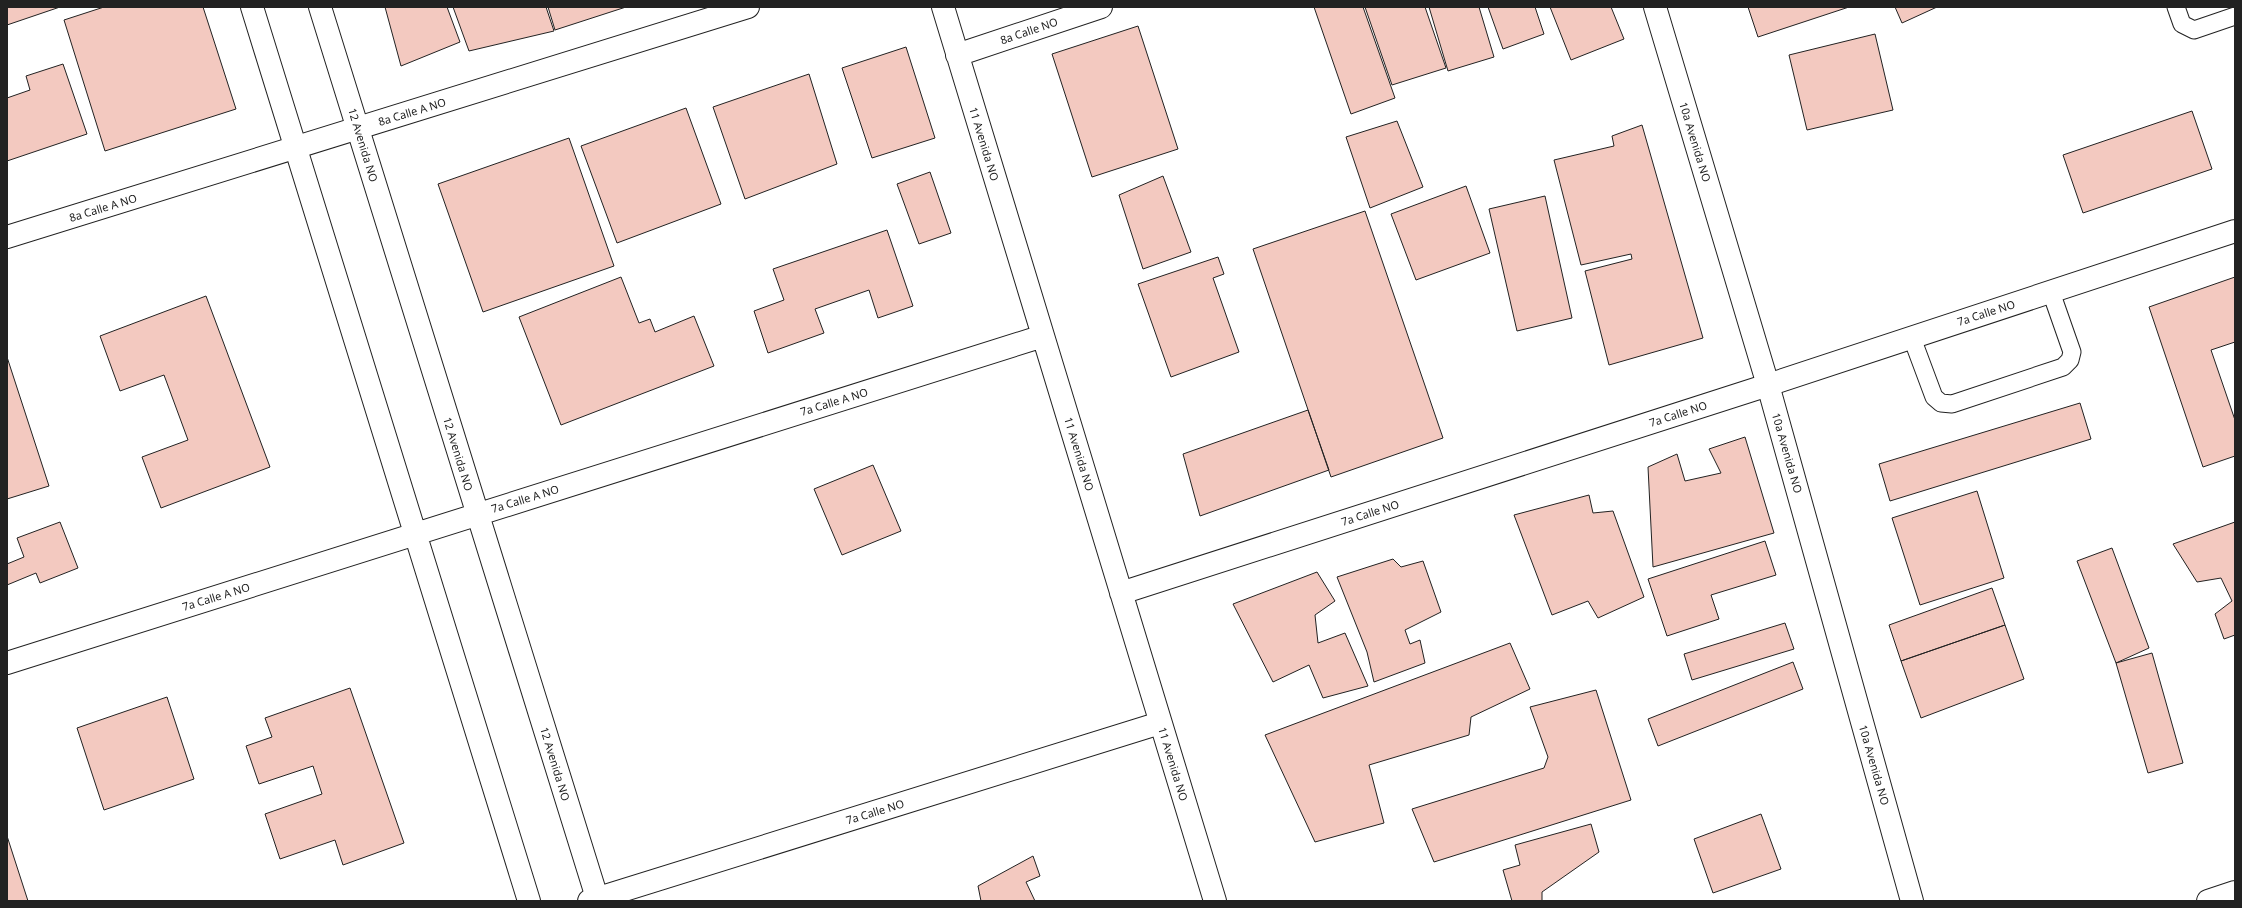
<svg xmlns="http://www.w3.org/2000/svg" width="2242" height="908" font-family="'Noto Sans',sans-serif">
<rect width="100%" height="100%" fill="#fff"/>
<path fill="#f3c9c0" stroke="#222" d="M7,7H60L7,25Z
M104,7H203L236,109L105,151L64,20Z
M385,7H447L460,42L401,66Z
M453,7H546L554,31L469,51Z
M548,7H626L555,30Z
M1314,7H1363L1395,98L1351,114Z
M1365,7H1425L1446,68L1392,85Z
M1429,7H1479L1494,57L1448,71Z
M1488,7H1535L1544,34L1503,49Z
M1550,7H1611L1624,39L1571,60Z
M1748,7H1849L1758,37Z
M1895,7H1937L1902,23Z
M1138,26L1178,149L1092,177L1052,54Z
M1875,34L1893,110L1807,130L1789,55Z
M906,47L935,138L872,158L842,68Z
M63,64L87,134L7,161V98L30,90L26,76Z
M809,74L837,164L745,199L713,107Z
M686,108L721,204L617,243L581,146Z
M2192,111L2212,169L2083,213L2063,155Z
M1397,121L1423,187L1370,208L1346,137Z
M1642,125L1703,338L1609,365L1585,271L1632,259L1631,254L1581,265L1554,160L1614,146L1612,136Z
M569,138L614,266L483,312L438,184Z
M930,172L951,233L919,244L897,184Z
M1163,176L1191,252L1143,269L1119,195Z
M1466,186L1490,253L1416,280L1391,214Z
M1545,196L1572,318L1517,331L1489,209Z
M1365,211L1443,438L1331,477L1253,249Z
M887,230L913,306L878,318L869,290L815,309L824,333L768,353L754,311L784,300L773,269Z
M1218,257L1224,274L1213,278L1239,352L1171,377L1138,284Z
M621,277L639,323L650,319L655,332L694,316L714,366L561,425L519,317Z
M2235,277V342L2211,350L2235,420V456L2203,467L2149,307Z
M206,296L270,467L161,508L142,457L188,440L164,375L120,391L100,336Z
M7,357L49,486L7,499Z
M2080,403L2091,439L1890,501L1879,464Z
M1308,410L1329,470L1200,516L1183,454Z
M1745,437L1774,533L1653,567L1648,467L1677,454L1685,481L1721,473L1709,449Z
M873,465L901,531L842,555L814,489Z
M1977,491L2004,578L1920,605L1892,518Z
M1589,495L1593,513L1613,511L1644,597L1598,618L1588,601L1552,615L1514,515Z
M60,522L78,568L40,583L36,573L7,585V564L24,557L17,538Z
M2235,522V635L2224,639L2215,614L2232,601L2221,578L2197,582L2173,544Z
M1765,541L1776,575L1711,595L1719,619L1667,636L1648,579Z
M2112,548L2149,648L2116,663L2077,561Z
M1393,559L1401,567L1423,561L1441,612L1405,630L1410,644L1420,640L1425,663L1374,682L1367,652L1337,577Z
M1317,572L1335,601L1315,615L1318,643L1345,633L1368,686L1323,698L1309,665L1273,682L1233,604Z
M1992,588L2005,625L1901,661L1889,625Z
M1785,623L1794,649L1692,680L1684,654Z
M2005,625L2024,679L1921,718L1901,661Z
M1510,643L1530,689L1471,717L1469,735L1369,765L1384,823L1315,842L1265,735Z
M2152,653L2183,763L2148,773L2116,663Z
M1793,662L1803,689L1658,746L1648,719Z
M350,688L404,843L343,865L335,840L280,859L265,814L322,794L313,766L259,784L246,746L272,737L265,718Z
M1596,690L1631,800L1434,862L1412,809L1544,768L1548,757L1530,707Z
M167,697L194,779L104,810L77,728Z
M1761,814L1781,869L1713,893L1694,839Z
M1591,824L1599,852L1542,892V901H1512L1503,870L1520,865L1515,845Z
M7,836L28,901H7Z
M1033,856L1040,876L1026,882L1035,901H981L978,886Z"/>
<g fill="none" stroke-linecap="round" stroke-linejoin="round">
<defs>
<path id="lane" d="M2176,7L2182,24L2194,30L2235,16
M1912,338L1934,397L1941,403L1952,404L2063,367L2070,360L2072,352L2051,292"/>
<path id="street" d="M1655,7L1768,385L1912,901
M7,237L748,7
M589,901L1160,723
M2208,901L2235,892"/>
<path id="secondary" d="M252,7L529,901
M320,7L598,901
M943,7L1215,901
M957,55L1101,7
M1121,593L1768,385L2235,231
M7,663L1043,336"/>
</defs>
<use href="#lane" stroke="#222" stroke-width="19"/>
<use href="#street" stroke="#222" stroke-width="24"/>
<use href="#secondary" stroke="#222" stroke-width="24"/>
<use href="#lane" stroke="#fff" stroke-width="17"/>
<use href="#street" stroke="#fff" stroke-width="22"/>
<use href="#secondary" stroke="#fff" stroke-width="22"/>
</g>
<g text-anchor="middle" stroke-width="3" stroke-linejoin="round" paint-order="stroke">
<g font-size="11" fill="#222" stroke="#fff">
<text transform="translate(1029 31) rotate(-19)" y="4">8a Calle NO</text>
<text transform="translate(412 112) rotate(-17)" y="4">8a Calle A NO</text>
<text transform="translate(1695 142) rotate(73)" y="4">10a Avenida NO</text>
<text transform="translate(984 144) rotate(73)" y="4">11 Avenida NO</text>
<text transform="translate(363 145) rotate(73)" y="4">12 Avenida NO</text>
<text transform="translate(103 208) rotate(-17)" y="4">8a Calle A NO</text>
<text transform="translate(1986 313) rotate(-18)" y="4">7a Calle NO</text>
<text transform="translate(834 402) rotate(-17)" y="4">7a Calle A NO</text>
<text transform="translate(1678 414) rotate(-18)" y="4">7a Calle NO</text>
<text transform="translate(1787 453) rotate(74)" y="4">10a Avenida NO</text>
<text transform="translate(458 454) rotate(73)" y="4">12 Avenida NO</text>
<text transform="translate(1079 454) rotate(73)" y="4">11 Avenida NO</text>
<text transform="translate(525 499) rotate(-17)" y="4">7a Calle A NO</text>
<text transform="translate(1370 513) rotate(-18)" y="4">7a Calle NO</text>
<text transform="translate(216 597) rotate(-17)" y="4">7a Calle A NO</text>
<text transform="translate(555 764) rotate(73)" y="4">12 Avenida NO</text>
<text transform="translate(1173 764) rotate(73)" y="4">11 Avenida NO</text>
<text transform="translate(1874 765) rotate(74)" y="4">10a Avenida NO</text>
<text transform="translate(875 812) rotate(-17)" y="4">7a Calle NO</text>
</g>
</g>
<rect width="2242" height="908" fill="none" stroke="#222222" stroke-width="16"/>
</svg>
